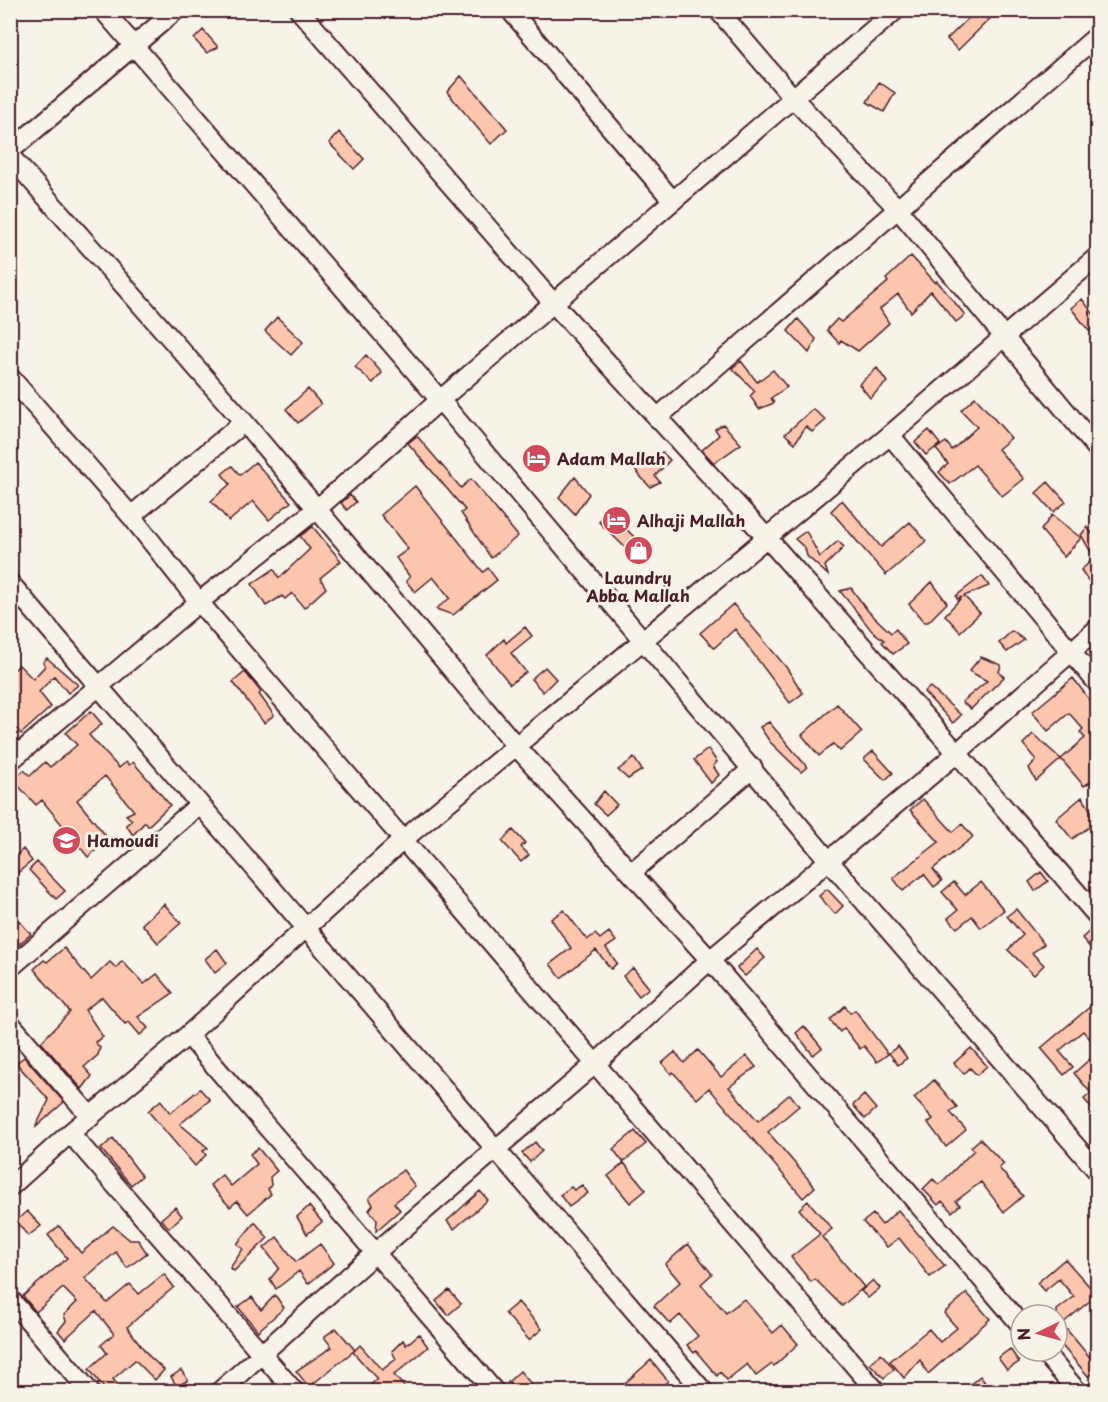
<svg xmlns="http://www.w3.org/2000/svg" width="1108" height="1402" font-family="'Playpen Sans',sans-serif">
<rect width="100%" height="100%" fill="#f7f3e8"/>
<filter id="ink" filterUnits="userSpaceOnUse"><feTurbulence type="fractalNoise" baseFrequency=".0167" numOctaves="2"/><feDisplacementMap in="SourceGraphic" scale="12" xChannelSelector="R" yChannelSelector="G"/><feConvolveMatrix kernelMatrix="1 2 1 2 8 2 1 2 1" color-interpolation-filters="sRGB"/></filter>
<g filter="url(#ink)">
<path fill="#fcc6ae" stroke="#4a1f2b" stroke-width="1.5" d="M977,10H999L958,50L947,39Z
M203,30L218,47L207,53L194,39Z
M461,76L507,129L491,144L447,92Z
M879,82L895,93L884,112L867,102Z
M339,132L364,159L354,169L329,143Z
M911,256L935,282L937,281L965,315L956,322L931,291L911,312L898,294L880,309L889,323L858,351L841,340L839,343L827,330L837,319L841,322L888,282L886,279Z
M1082,299L1098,320V325L1089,331L1071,308Z
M277,317L303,342L291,355L265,331Z
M798,319L816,339L809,353L788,331Z
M366,355L382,373L373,383L355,367Z
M741,361L757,382L773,370L787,387L771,398L774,403L759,409L750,396L755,391L732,368Z
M877,368L887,382L870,398L859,384Z
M308,389L321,404L298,423L286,409Z
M975,397L1011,438L998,449L1024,479L1002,496L975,465L950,484L939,472L948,464L936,449L946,442L952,450L977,427L961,410Z
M813,409L826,420L812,432L806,426L795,443L785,434Z
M723,424L741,444L714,463L702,450L719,435L715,429Z
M929,430L940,444L926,455L915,442Z
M417,436L461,488L471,479L518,536L491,558L461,513L465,510L408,443Z
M638,452L648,468L662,452L670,460L655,476L660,482L650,487L640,476L630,462Z
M255,462L291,502L269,520L253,501L229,521L211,501L230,484L222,474L232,466L240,475Z
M575,477L589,494L575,514L559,497Z
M1048,482L1066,502L1053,512L1036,493Z
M415,486L483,572L488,568L497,580L453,615L436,609L450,598L433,577L415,592L406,581L410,577L396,558L408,549L381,515Z
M350,495L356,502L347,510L341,503Z
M842,500L881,547L910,522L926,541L886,575L831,511Z
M605,509L649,551L638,560L599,522Z
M1052,515L1081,538L1064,557L1041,530Z
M313,527L341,561L320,578L326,588L304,608L292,593L285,599L282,596L266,606L252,584L274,569L279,578L310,549L300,536Z
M1087,527L1098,541V564L1081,535Z
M806,531L820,557L838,541L844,547L825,566L828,575L807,556L805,548L795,539Z
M1091,561L1098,570V577L1090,583L1081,570Z
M982,576L989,586L964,596L980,613L960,632L945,615L962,597L957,599L956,596Z
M932,582L947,603L928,622H924L909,604Z
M851,588L868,611L891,633L896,629L907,644L893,654L882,642L884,640L872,631L840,591Z
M733,604L786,667L803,693L790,703L735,629L714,648L700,633Z
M525,627L532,636L511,653L526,672L510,684L487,655L504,639L506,643Z
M1012,631L1024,640L1007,652L999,643Z
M981,657L1001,665L999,672L1004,677L971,709L962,702L987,681L969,671Z
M47,658L78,685L68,693L54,676L39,692L51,707L21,734L10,722V674L19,665L33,679L45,666L43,662Z
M545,667L556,679L543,692L531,679Z
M245,672L261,692L259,694L274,715L264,723L233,682Z
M1073,678L1092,703L1098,699V777L1084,786L1061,759L1085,738L1080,732L1083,729L1069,713L1048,731L1032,712Z
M930,687L961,715L953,723L924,692Z
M837,704L862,732L840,751L833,744L819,756L802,735Z
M91,711L102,724L89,735L119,768L126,762L129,765L133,762L170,805L148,826L145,822L133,835L126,825L132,820L126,815L134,811L105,776L77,800L106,836L100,841L103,844L88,857L42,800L36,805L13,780L24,770L30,776L45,762L50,767L77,745L66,733Z
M769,722L807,767L801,772L770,742L760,727Z
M1033,734L1061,759L1036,781L1029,768L1036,760L1023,744Z
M708,749L717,762L713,766L719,775L711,783L694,760Z
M873,751L893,773L885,780L864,759Z
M634,758L642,770L628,779L618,770Z
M604,791L617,805L606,815L594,804Z
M1082,797L1098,821L1072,839L1056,819Z
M923,799L953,832L962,824L973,837L933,869L942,881L934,887L924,874L903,891L893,878L939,842L910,810Z
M513,830L525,843L521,847L529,855L521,862L502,841Z
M23,849L32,861L10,879V861Z
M37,862L65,891L56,899L29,870Z
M1041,872L1048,881L1035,891L1029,882Z
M954,882L965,895L981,882L1004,910L981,928L972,916L957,928L948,918L958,910L942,892Z
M827,889L843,906L835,914L819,896Z
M164,904L181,923L158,943L142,924Z
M1016,909L1044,944L1032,953L1044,965L1034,975L1008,950L1023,935L1007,916Z
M564,910L587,940L595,934L600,939L609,932L616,941L606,948L617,963L611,969L596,950L561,978L550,964L571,948L551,919Z
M10,911L31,934L19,944L10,935Z
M1094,927L1098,928V957L1082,938Z
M64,948L91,980L110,962L116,968L122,961L144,984L157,974L173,993L138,1017L148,1028L140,1035L129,1022L125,1024L102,997L85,1010L103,1037L95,1042L100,1048L98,1055L84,1067L92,1076L82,1089L41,1042L70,1012L34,969L44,960L47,962Z
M217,949L227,963L215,973L205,959Z
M757,949L765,958L745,976L737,968Z
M633,968L649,988L639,996L623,976Z
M1098,1000V1048L1083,1031L1059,1051L1073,1067L1064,1075L1041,1048Z
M845,1006L850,1013L855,1010L888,1054L877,1062L864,1046L860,1049L844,1028L840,1032L830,1020Z
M804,1026L822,1048L813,1055L796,1033Z
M898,1046L907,1058L898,1065L889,1053Z
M971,1048L987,1066L977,1075L970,1068L964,1074L954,1063Z
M698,1050L721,1077L747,1056L756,1067L729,1087L758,1121L790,1094L799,1106L768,1132L815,1187L803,1198L709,1088L697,1099L673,1072L671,1074L662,1063L675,1052L684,1063Z
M1098,1052V1116L1084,1099L1091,1093L1074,1073Z
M24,1057L64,1102L35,1128L49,1100L16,1063Z
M934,1080L957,1107L950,1112L966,1130L946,1147L928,1123L933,1119L914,1098Z
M200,1089L210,1100L180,1124L208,1148L203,1151L206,1155L195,1166L148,1111L161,1100L170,1113Z
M864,1095L876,1109L865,1119L853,1105Z
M635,1131L646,1144L623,1162L613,1149Z
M113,1138L142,1176L131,1185L101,1149Z
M980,1139L1004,1164L999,1168L1023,1196L1004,1212L981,1182L956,1201L960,1205L952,1212L942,1201L938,1205L923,1189L933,1179L939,1185L974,1150L971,1147Z
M535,1142L542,1151L530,1162L522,1153Z
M258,1148L277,1171L270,1177L271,1185L268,1189L271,1194L248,1214L237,1201L230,1207L210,1185L222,1175L231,1186L257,1164L250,1154Z
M624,1163L646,1190L630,1203L608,1176Z
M403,1170L415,1186L394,1203L400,1210L376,1231L377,1220L369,1210L373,1205L369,1198Z
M582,1185L588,1193L569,1207L560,1195L571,1187L574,1190Z
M480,1191L488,1200L454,1229L447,1221Z
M808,1201L832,1229L822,1237L864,1287L842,1306L815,1279L811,1282L791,1257L820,1234L799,1209Z
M309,1206L322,1222L307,1234L297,1217Z
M175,1207L182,1216L169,1228L161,1219Z
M898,1210L945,1266L930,1277L899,1238L887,1247L863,1222L873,1214L882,1225Z
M27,1211L41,1226L28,1236L16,1221Z
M255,1222L268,1238L234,1271L230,1268L243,1249L237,1244Z
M59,1226L81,1253L113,1226L130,1240H138L147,1253L127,1268L116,1252L85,1278L107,1303L130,1284L139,1294L164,1274L174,1287L127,1327L149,1356L164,1370L155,1380L135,1360L113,1379L123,1392H107L89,1369L107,1353L101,1345L114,1334L96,1311L65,1339L58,1331L66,1321L64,1315L77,1302L63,1288L36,1312L23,1296L67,1258L48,1235Z
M277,1237L296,1262L320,1244L334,1263L308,1284L299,1271L276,1289L270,1279L279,1268L264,1248Z
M688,1244L712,1274L701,1284L726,1313L744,1299L773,1333L782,1325L798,1344L774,1366L772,1364L756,1376L747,1364L727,1380L720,1372L717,1376L696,1351L694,1353L687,1345L698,1336L680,1315L670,1324L654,1306L680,1282L665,1264Z
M1065,1259L1097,1295L1062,1324L1098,1367L1089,1377L1057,1340V1310L1074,1297L1059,1279L1044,1291L1037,1283Z
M873,1280L880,1288L868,1298L861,1291Z
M449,1290L461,1304L448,1315L436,1301Z
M967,1293L990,1319L928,1374L920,1360L904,1378L890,1361L929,1329L940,1342L957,1328L944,1313Z
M275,1295L284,1308L258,1331L238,1307L252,1297L261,1310Z
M518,1302L542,1329L529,1340L505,1313Z
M336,1328L355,1350L309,1387L296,1371L332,1347L324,1337Z
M419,1334L428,1347L394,1375L409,1392H363L377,1379L353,1352L360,1345L382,1370L396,1359L392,1351L403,1340L406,1345Z
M1010,1349L1019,1362L1007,1370L998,1358Z
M881,1353L894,1369L884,1378L870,1364Z
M651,1360L668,1381L656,1392H650L643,1383L633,1392H615Z
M181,1370L188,1380L177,1387L171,1377Z
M520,1371L531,1384L523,1392H516L508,1382Z
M980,1376L992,1392H961Z"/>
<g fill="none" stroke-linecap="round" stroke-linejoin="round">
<defs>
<path id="minor" d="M103,10L440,400L830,862L1098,1172
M299,10L554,304L767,538L957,753L1098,917
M510,10L673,201
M718,10L794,99L898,209L1098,450
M10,151L176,10
M10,156L244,422L516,746L710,960L1021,1325
M10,377L131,516L199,602L877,1392
M657,418L1098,35
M890,435L1098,684
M131,516L244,422
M10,583L704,1392
M10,761L199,602L318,508L440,400L896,10
M632,872L753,768
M10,968L199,805
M10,1023L91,1117
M188,1035L495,1392
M70,1133L295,1392
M10,1187L70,1133L188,1035L404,839L890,435L1098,256
M10,1299L90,1392
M1043,1351L1078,1392
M219,1392L375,1253L595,1064L710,960L957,753L1098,628"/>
</defs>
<use href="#minor" stroke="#4a1f2b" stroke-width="22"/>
<use href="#minor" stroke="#f7f3e8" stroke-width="18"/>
</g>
</g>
<defs>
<symbol id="hotel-disc" viewBox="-11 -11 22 22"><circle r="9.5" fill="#d1495b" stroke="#f7f3e8"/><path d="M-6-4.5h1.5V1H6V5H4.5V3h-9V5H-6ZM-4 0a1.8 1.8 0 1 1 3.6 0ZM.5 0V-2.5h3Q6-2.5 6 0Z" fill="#fff"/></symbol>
<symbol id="shop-disc" viewBox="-11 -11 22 22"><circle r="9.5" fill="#d1495b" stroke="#f7f3e8"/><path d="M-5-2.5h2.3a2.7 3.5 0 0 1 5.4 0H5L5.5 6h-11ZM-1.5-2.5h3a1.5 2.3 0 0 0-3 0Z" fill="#fff"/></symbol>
<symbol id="school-disc" viewBox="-11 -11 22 22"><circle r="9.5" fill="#d1495b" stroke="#f7f3e8"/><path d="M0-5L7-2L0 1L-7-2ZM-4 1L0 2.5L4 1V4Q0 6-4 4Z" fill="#fff"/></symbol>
</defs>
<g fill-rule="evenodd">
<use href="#hotel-disc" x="520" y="442" width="33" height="33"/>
<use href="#hotel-disc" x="600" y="504" width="33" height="33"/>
<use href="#shop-disc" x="622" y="534" width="33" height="33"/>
<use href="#school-disc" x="50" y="824" width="33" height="33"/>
</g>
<g text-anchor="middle" stroke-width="6" stroke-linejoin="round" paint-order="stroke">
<g font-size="16" font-weight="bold" fill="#4a1f2b" stroke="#f7f3e8" text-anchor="start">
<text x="557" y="465">Adam Mallah</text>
<text x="637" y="527">Alhaji Mallah</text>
<text x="638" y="584" text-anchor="middle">Laundry<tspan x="638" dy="18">Abba Mallah</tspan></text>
<text x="87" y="847">Hamoudi</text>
</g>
</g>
<rect width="1108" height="1402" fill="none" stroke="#f7f3e8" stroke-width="36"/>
<rect x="18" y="18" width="1072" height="1366" fill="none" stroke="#4a1f2b" stroke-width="2" filter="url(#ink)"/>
<g transform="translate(1039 1333) rotate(265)"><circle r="28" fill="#f7f3e8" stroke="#b29e9c" stroke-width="1.5"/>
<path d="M0-4.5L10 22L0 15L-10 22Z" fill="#d1495b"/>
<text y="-9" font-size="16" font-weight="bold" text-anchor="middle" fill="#4a1f2b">N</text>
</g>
</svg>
